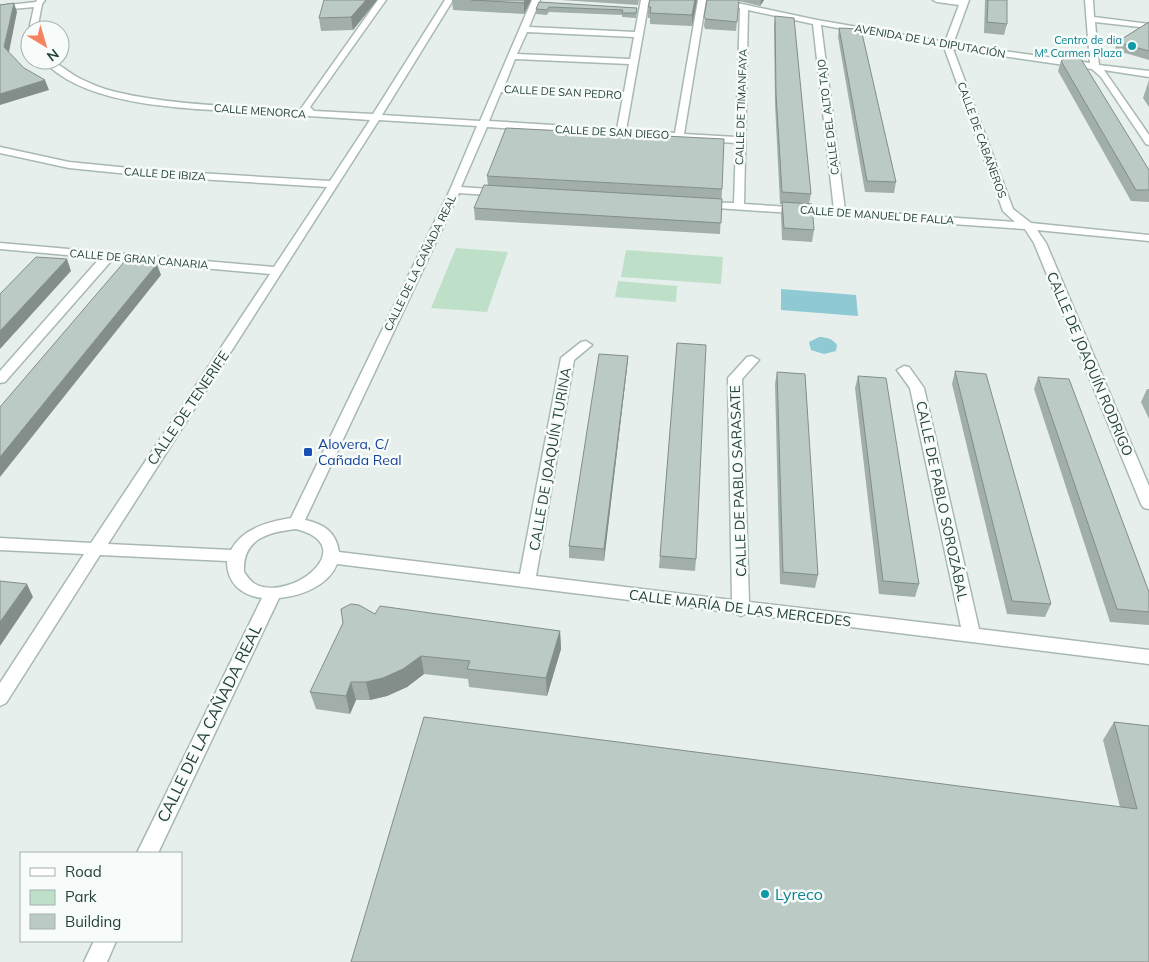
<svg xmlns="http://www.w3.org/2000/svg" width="1149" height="962" font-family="Mulish,sans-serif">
<rect width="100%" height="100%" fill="#e6efeb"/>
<path fill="#bfe0c8" d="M456,248L508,252L487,312L431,308Z
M626,250L723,257L721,284L621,277Z
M618,281L677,286L676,302L615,297Z"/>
<path fill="#8ec9d4" d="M781,289L856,295L858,316L781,310Z
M819,337C826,337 833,339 837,345L836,351L824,354L811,350L809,342Z"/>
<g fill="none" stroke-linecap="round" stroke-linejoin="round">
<defs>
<path id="minor" d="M37,0H45L42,4L37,30H29L34,7L0,10V6L36,2Z
M378,0H386L310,107L314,111L373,114L445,0H453L382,115L480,121L532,0H540L529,27L635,32L641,0H649L626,130L675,133L698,0H706L684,134L736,137L740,8L708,0H723L817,20L945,42L959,5L937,2L933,0H969L953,44L1090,63L1085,0H1093L1094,17L1149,24V28L1095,22L1099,65L1149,71V77L1104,70L1149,135V145L1146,144L1101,77L1092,69L953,49L1013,209L1031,223L1149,235V241L1037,230L1046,243L1149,486V509L1144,508L1141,504L1034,243L1025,229L702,207L697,204L698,202L734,203L736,143L487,127L461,187L502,190L507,193L502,196L459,193L305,520C324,524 336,532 339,552L520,574L561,358L581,342L586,341L592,345L574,360L536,576L732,600L728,378L747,357L752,356L759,360L742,379L749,602L961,627L910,388L897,370L904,366L909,367L924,388L979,629L1149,650V664L745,614L741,616L735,613L337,564C328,586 301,596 279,598L158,853H137L262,598C241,595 227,583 227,561L100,555L6,703L0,706V683L84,554L0,550V538L91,543L270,274L112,260L5,382L0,383V371L100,258L0,249V243L274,267L327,187L149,176L69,168L0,153V147L69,162L149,170L330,181L370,120C329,117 289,115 248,112C189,108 85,108 43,60C57,60 67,72 79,78C91,84 103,89 116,92C175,106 239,106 300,110ZM748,10L813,24L834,210L744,204ZM821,25L944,47L1003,211L1015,222L845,210ZM527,32L634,37L630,59L517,54ZM515,59L629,64L624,92L504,87ZM501,92L623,97L617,129L489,121ZM379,120L477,126L450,190L291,518C268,522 243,528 231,550L108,544ZM296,529C363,546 290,603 255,584C250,581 247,576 244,572C242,539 268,532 296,529Z
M94,941H116L107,962H84Z"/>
</defs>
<use href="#minor" stroke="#a8b8b2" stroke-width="3"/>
<use href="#minor" fill="#fff" fill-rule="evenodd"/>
</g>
<path fill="#a1aea9" d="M377,0L353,30L321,31L319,18Z
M452,0H531L524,14L453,10Z
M561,0H639L638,5Z
M697,0L692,26L650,24V18H648V7Z
M707,0H764L760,6L739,1L736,31L705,29L704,26Z
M985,0H1007V24L1004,35L984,33Z
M539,2L637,8V13L636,18L622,17V15L549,12L547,15L536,14V9Z
M775,16L811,194L809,204L814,230L812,242L782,240L781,214L782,204H780L775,104L774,25Z
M1149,22V60L1115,50L1117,42Z
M839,28L896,182L894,193L865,192L838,37Z
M1061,61L1149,170V202L1131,201L1058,71Z
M1149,80V107L1143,98Z
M487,176L722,189L720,234L475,220L474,208L488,186Z
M677,343L696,559L695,571L659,568Z
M628,356L627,368L604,561L569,558V546Z
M955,371L1051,604L1045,617L1007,614L952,384Z
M777,372L818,575L815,588L780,584L775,384Z
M858,376L919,584L915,597L879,594L855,388Z
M1038,377L1149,592V625L1110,622L1034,389Z
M1147,389H1149V419L1141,402Z
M375,614L560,631L561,649L547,696L469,687L468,679L424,674L407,687L387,696L370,700H356L350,714L316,709L310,692Z
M1114,722L1149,726V962L1120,807L1103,740Z"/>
<path fill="#838d89" d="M366,0H377L353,30L351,17Z
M525,0H531L524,14V3Z
M695,0H697L692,26V15Z
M761,0H764L760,6Z
M14,3L17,12L8,57L4,47Z
M45,80L49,90L0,105V94Z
M67,259L71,271L0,349V331Z
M157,264L161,275L0,477V457Z
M628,356L627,368L604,561V549Z
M27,584L33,597L0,646V622Z
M560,631L561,649L547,696L546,678Z
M421,656L424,674L407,687L387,696L370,700L366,682Z
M351,682L356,700L350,714L346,696Z"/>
<path fill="#bbcac4" stroke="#838d89" d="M324,0H366L351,17L319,18Z
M471,0H525L524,3Z
M650,0H695L692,15L650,13L651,7H648Z
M707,0H739L737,22L706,19L704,17Z
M988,0H1007V24L987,22Z
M539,2L637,8L636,13H622L623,10L549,7L547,10L536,9Z
M14,3L4,47L24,68L45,80L0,94V5Z
M775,16L794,18L811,194L782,192L776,94Z
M1149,22V51L1117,42Z
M839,28L861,29L896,182L867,181Z
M1067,57L1081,59L1149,170V190H1136L1061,61Z
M506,128L724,139L722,189L487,176Z
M484,185L722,199L721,223L474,208Z
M782,202L812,204L814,230L784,228Z
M36,257L67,259L0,331V294Z
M125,261L157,264L0,457V407Z
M677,343L706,345L696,559L660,556Z
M599,354L628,356L604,549L569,546Z
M955,371L986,374L1051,604L1012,601Z
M777,372L805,374L818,575L783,572Z
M858,376L886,378L919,584L883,581Z
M1038,377L1069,379L1149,592V612L1117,609Z
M0,581L27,584L0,622Z
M351,604L359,605L375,614L380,606L560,631L546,678L467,669L470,661L421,656L403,669L383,678L366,682H351L346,696L310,692L343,623L341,609Z
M424,717L1137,809L1114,722L1149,726V962H351Z"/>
<g fill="#0f9aa8" stroke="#f7fbf9" stroke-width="2">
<circle cx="1132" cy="46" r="5"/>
<circle cx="765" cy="894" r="5"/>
</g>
<rect fill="#1a4fb4" stroke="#f7fbf9" stroke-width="2" x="303" y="447" width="10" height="10" rx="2.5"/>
<g text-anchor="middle" stroke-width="5" stroke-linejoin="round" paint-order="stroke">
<g font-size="11" fill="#0d838f" stroke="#f7fbf9" text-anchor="end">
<text x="1122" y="44">Centro de dia<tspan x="1122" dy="13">Mª Carmen Plaza</tspan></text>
</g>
<g font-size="11" fill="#24423a" stroke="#f7fbf9">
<text transform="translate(930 41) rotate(10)" y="4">AVENIDA DE LA DIPUTACIÓN</text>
<text transform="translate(563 92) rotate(3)" y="4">CALLE DE SAN PEDRO</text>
<text transform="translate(741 107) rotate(-88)" y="4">CALLE DE TIMANFAYA</text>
<text transform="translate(260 111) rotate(4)" y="4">CALLE MENORCA</text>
<text transform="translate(828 117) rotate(-97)" y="4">CALLE DEL ALTO TAJO</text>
<text transform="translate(612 132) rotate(3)" y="4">CALLE DE SAN DIEGO</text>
<text transform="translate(982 140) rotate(70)" y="4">CALLE DE CABAÑEROS</text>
<text transform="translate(165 174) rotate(4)" y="4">CALLE DE IBIZA</text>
<text transform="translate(877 215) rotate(4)" y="4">CALLE DE MANUEL DE FALLA</text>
<text transform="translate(139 259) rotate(5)" y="4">CALLE DE GRAN CANARIA</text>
<text transform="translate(420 263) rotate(-64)" y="4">CALLE DE LA CAÑADA REAL</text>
</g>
<g font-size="14" fill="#24423a" stroke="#f7fbf9">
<text transform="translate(1090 364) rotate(67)" y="5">CALLE DE JOAQUÍN RODRIGO</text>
<text transform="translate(188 408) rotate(-56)" y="5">CALLE DE TENERIFE</text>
<text transform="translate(550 459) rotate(-80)" y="5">CALLE DE JOAQUÍN TURINA</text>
<text transform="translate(738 481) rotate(-92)" y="5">CALLE DE PABLO SARASATE</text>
<text transform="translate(942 501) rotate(78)" y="5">CALLE DE PABLO SOROZÁBAL</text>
<text transform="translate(740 608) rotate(7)" y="5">CALLE MARÍA DE LAS MERCEDES</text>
</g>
<g font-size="14" fill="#164399" stroke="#f7fbf9" text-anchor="start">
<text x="318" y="449">Alovera, C/<tspan x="318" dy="16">Cañada Real</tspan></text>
</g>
<g font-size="16" fill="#24423a" stroke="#f7fbf9">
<text transform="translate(209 723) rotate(-64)" y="6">CALLE DE LA CAÑADA REAL</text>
</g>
<g font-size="16" fill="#0d838f" stroke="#f7fbf9" text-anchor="start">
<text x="775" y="900">Lyreco</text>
</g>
</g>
<rect x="20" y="852" width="162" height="90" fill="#f7fbf9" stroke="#a3b1ad"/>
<rect x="30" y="868" width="25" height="8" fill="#ffffff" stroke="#a3b1ad"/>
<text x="65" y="877" font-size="15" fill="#24423a">Road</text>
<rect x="30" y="890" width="25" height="15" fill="#bfe0c8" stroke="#a3b1ad"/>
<text x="65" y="902" font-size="15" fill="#24423a">Park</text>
<rect x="30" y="914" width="25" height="15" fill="#bbcac4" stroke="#a3b1ad"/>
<text x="65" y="927" font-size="15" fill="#24423a">Building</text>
<g transform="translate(45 45) rotate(142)"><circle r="24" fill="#f7fbf9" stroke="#a3b1ad"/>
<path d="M0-4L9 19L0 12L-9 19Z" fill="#f4845f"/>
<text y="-8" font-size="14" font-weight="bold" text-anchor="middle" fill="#24423a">N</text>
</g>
</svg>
